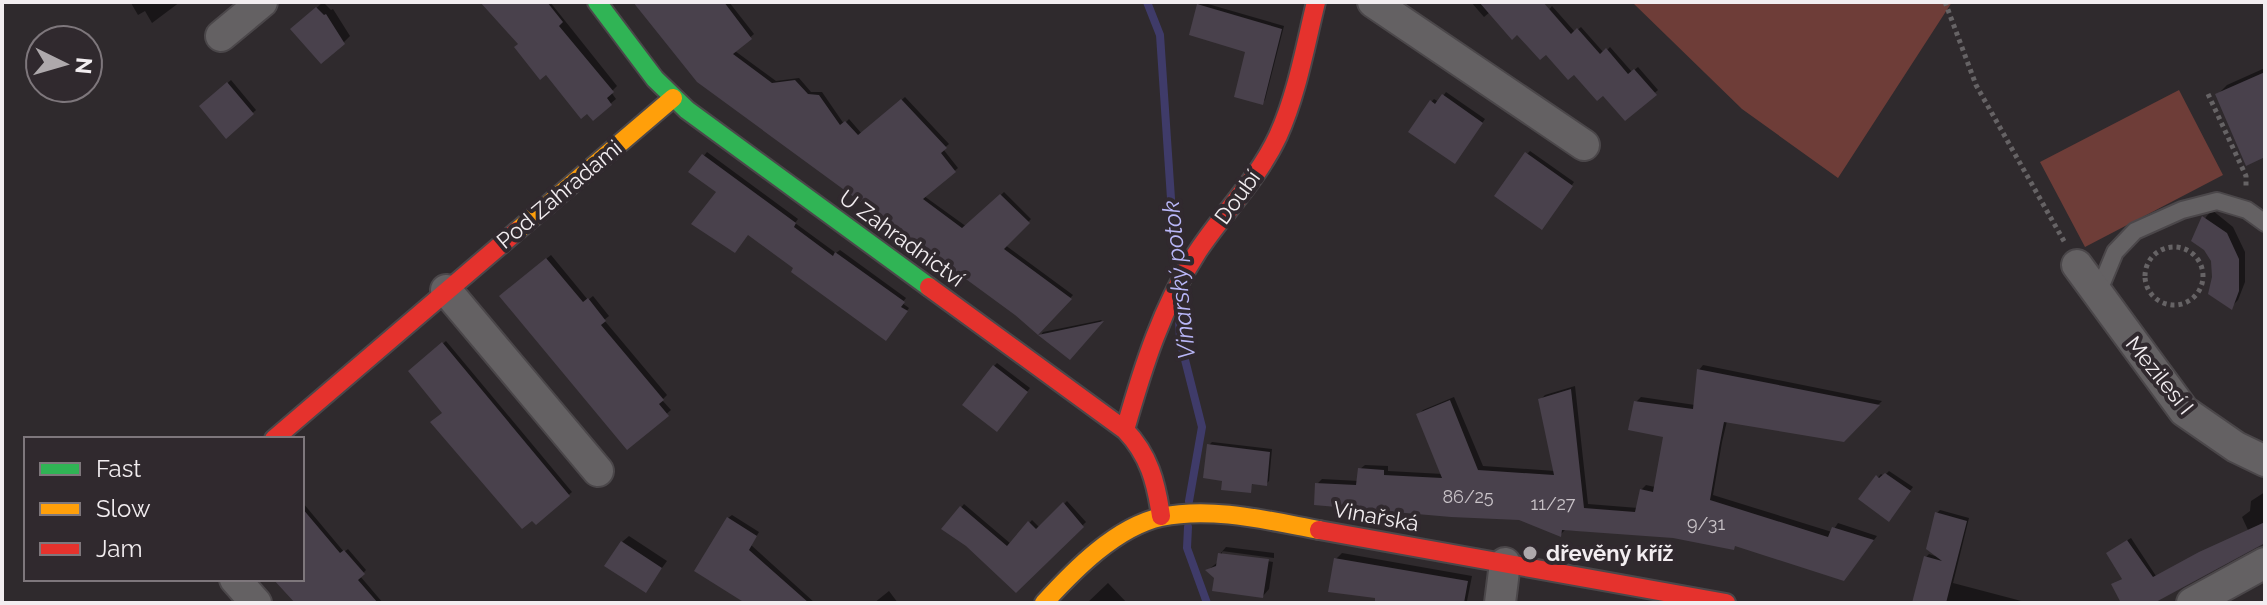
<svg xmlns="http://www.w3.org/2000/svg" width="2267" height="605" font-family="Raleway,sans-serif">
<rect width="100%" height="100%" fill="#2f2a2d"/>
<path fill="#6e3d38" d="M1632,2H1952L1838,178L1742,109Z
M2179,90L2223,175L2085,247L2040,162Z"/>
<path fill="#0007" d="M119,2H180L152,23L145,11L138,15L131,3L118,4Z
M323,2L331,10L333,9L350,36L343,43L300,23Z
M488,2H550L617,86L611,92L616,99L593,118L520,44Z
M636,2H729L754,34L735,51L776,81L799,78L811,92H822L844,124L849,119L862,134L905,97L949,144L943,149L958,168L924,196L967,227L1004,192L1031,219L1005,245L1073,295L1038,332Z
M1201,2L1284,26L1265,100L1262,103L1247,51L1198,5Z
M1471,2H1538L1547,12L1552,6L1575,32L1581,27L1604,53L1610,47L1632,72L1638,67L1658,90L1626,118L1603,93L1490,12L1484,17Z
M2265,68V155L2217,95L2227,85Z
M231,80L256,110L226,136L201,107Z
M1446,92L1485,119L1458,158L1431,102L1434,99L1439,102Z
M1530,151L1574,182L1545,224L1527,154Z
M707,152L798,219L795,223L836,253L840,250L906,298L902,303L909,308L889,336L796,268L719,192L691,172Z
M2212,210L2233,227L2245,252V282L2238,300L2231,307L2214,277L2213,261L2206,249L2194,240L2206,217Z
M551,255L588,300L593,296L609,316L604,320L667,395L662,400L671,410L627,447L505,292Z
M1102,320L1073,355L1041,335L1043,332Z
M446,341L572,492L536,522L411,371Z
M997,363L1030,388L1000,427L994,366Z
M1703,365L1882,401L1844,439L1727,421L1722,442L1713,495L1832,532L1838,523L1877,536L1848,574L1736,545L1673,536L1565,530L1561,534L1519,518L1317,484L1322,479L1359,481L1360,469L1365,465L1388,466V471L1443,474L1419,414L1423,410L1454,397L1483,466L1555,471L1540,400L1545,395L1575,386L1588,504L1638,508L1641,490L1646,485L1655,487L1666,436L1636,402L1641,397L1695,405L1699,370Z
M1212,442L1272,449L1269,481L1266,484L1253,482L1250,491L1225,479L1209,445Z
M1889,471L1913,487L1891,516L1861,498L1881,474L1884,476Z
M2265,492V541L2150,603H2123L2116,582L2124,578L2112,550L2131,538L2156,576L2248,530L2242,517L2250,511L2251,501Z
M1067,501L1086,522L1016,590L967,544L944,529L964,504L1011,544L1032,520L1040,528Z
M303,503L344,552L348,549L366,570L360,576L383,603H303L276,579H302Z
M1940,510L1969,518L1953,583L2029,603H1914L1926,557L1929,554L1938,557L1937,513Z
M732,515L759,532L751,545L815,603H749L728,518Z
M629,536L667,561L646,590L622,542Z
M1226,547L1274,553V558L1222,551V555L1273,562L1269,589L1263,596L1216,577L1208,570L1218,562L1220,554Z
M1342,553L1472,576L1467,601L1465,603H1377L1379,597L1336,559Z
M1108,583L1127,603H1087Z
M889,591L898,603H874Z"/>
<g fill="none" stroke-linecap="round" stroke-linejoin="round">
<path stroke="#3f3b69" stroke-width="8" d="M1147,2L1160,35L1175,258
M1179,319L1180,340L1202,427L1189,501
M1188,527L1187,548L1207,603"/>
</g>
<path fill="#49414c" d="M480,2H547L563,22L559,26L614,92L607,98L612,105L593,121L587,114L581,119L546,75L540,80L514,47L518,44Z
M633,2H724L752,39L733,54L772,83L795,80L808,94L819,95L840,125L845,121L858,135L901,99L947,148L941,153L956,172L923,199L962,228L1000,194L1030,223L1004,249L1072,299L1038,335L1015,315L697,82Z
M1479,2H1543L1571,34L1577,28L1600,54L1606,48L1628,74L1634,69L1657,95L1625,121L1603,96L1597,101L1574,75L1568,80L1546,55L1540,60L1517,35L1512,40Z
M1197,4L1282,29L1263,105L1234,97L1245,52L1189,35Z
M316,7L324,15L326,14L345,44L321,64L290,29Z
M2265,72V157L2246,166L2215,94Z
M227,82L254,114L226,139L199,106Z
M1442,94L1483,123L1455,164L1408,132L1430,100L1435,104Z
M1525,152L1573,186L1542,230L1494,196Z
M702,154L796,223L794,227L833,256L835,252L905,302L901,307L908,311L886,341L791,272L793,268L748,235L735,253L691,224L716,192L688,172Z
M2202,216L2227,233L2239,259V291L2232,310L2208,294L2212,277L2211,261L2204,250L2191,241Z
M546,258L583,302L588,298L606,321L601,325L664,400L659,404L669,416L627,450L499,296Z
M1104,321L1070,360L1038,335Z
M442,342L570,496L536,525L532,521L522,529L430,422L442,413L408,371Z
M993,365L1028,392L997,432L962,405Z
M1697,369L1880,405L1844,442L1724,422L1719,448L1710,500L1828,537L1832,527L1874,540L1844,581L1735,546L1734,550L1673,538L1562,530L1561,537L1519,520L1451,517L1314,505L1315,483L1356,485L1358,468L1384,470V475L1442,478L1416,414L1450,400L1478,470L1554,475L1538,399L1571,389L1584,508L1635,512L1640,489L1653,492L1663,437L1628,430L1634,401L1693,409Z
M1207,444L1270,452L1267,486L1252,484L1251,493L1221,490L1222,481L1203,478Z
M1885,473L1911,491L1889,522L1858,499L1876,475L1879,478Z
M1063,502L1084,527L1016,593L966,546L941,529L960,506L1007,546L1028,521L1036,529Z
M302,508L340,553L344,550L365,574L358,580L378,603H295L273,579H302Z
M1935,512L1967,521L1946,603H1912L1924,556L1942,561L1926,549Z
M727,517L757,536L749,550L809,603H745L694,571Z
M2265,522V543L2154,603H2121L2111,584L2122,579L2106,553L2127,540L2153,577L2199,552Z
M621,541L662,568L646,593L604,566Z
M1218,553L1269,559L1263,598L1212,591L1214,578L1205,570L1216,566Z
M1334,558L1468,581L1464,603H1375V598L1328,592Z"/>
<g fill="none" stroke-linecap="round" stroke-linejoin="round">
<defs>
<path id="lane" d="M2098,293L2115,252L2135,231L2182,210L2217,201L2247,210L2265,223"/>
<path id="street" d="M1373,2L1584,145
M221,36L262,2
M2077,265L2184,411L2236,447L2265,461
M446,290L598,471
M235,579L256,603
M1500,603L1505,563
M2192,603L2265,563"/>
<path id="fast" d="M597,2L655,79L687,110L929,287"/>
<path id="slow" d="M517,231L673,98
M1044,603C1074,570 1116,527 1161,517C1212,506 1270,521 1319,530"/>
<path id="jam" d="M929,287L1125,430C1149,455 1156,482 1161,516
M1125,430C1143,367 1162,306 1198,251C1224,212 1258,179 1278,136C1297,94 1305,47 1316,2
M274,439L517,231
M1319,530L1726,603"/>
</defs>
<use href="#lane" stroke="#4b474a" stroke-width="20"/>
<use href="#street" stroke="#4b474a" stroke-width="34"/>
<use href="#fast" stroke="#4b474a" stroke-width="22"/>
<use href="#slow" stroke="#4b474a" stroke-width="22"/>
<use href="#jam" stroke="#4b474a" stroke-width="22"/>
<path stroke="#666365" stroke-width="5" stroke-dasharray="4 4" stroke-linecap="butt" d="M1945,2L1976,85L2065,243
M2208,94L2246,176V189
M2145 276a29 29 0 1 1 58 0a29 29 0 1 1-58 0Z"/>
<use href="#lane" stroke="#646163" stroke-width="16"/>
<use href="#street" stroke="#646163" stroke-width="30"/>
<use href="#fast" stroke="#30b455" stroke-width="18"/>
<use href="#slow" stroke="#ff9f0a" stroke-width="18"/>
<use href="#jam" stroke="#e5322d" stroke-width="18"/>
</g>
<circle fill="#aea9ac" stroke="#30292e" stroke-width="3" cx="1530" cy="553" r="8"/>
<g text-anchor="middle" stroke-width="8" stroke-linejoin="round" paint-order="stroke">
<g font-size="18" fill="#c8c2c7">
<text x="1468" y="503">86/25</text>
<text x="1553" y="510">11/27</text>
<text x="1706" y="530">9/31</text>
</g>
<g font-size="22" fill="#f2edf0" stroke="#30292e">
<text transform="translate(559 194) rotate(-40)" y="8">Pod Zahradami</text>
<text transform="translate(1237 197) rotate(-54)" y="8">Doubí</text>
<text transform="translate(902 238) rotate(36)" y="8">U Zahradnictví</text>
<text transform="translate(2160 375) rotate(51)" y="8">Mezilesí I</text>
<text transform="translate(1376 516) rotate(10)" y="8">Vinařská</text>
</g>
<g font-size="22" font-weight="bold" fill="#f2edf0" stroke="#30292e" text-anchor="start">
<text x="1546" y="561">dřevěný kříž</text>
</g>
<g font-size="24" font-style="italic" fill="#b9b7f8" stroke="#30292e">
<text transform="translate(1179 280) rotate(-96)" y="8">Vinarský potok</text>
</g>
</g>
<rect width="2267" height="605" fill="none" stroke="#f2edf0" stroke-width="8"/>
<rect x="24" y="437" width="280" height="144" fill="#30292e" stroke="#7e777c" stroke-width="2"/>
<rect x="40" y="463" width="40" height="12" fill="#30b455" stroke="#7e777c" stroke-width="2"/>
<text x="96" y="477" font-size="24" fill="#f2edf0">Fast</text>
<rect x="40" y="503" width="40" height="12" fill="#ff9f0a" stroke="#7e777c" stroke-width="2"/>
<text x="96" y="517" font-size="24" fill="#f2edf0">Slow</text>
<rect x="40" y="543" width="40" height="12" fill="#e5322d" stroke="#7e777c" stroke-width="2"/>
<text x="96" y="557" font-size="24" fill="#f2edf0">Jam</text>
<g transform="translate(64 64) rotate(95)"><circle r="38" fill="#30292e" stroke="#7e777c" stroke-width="2"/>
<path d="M0-6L14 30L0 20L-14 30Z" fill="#aea9ac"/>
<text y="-12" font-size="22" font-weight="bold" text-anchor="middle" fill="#f2edf0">N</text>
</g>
</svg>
